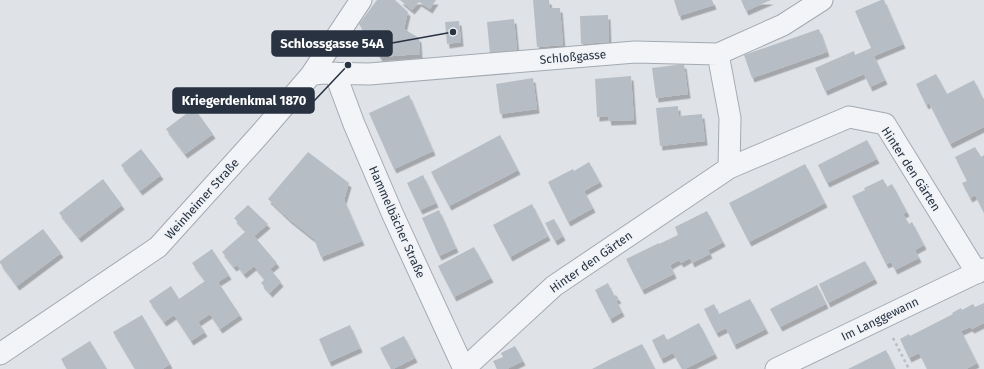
<svg xmlns="http://www.w3.org/2000/svg" width="984" height="369" font-family="'Fira Sans',sans-serif">
<defs>
<filter id="shadow"><feDropShadow dx="2.5" dy="4.5" stdDeviation="0" flood-color="#0004"/></filter>
</defs>
<rect width="100%" height="100%" fill="#dfe3e8"/>
<path fill="#b6bdc5" filter="url(#shadow)" d="M377,0H395L408,12L404,29L419,38L420,54L380,57L359,24Z
M400,0H436L430,9L419,2L412,10Z
M533,0H549L550,8H560L563,45L537,47Z
M674,0H712L714,5L679,16Z
M741,0H771L746,11Z
M881,0H884L903,44L874,56L885,80L870,87L864,74L825,91L815,68L854,51L855,55L871,48L855,11Z
M608,15L609,42L581,44L580,16Z
M514,19L517,51L490,54L487,22Z
M459,21L461,42L447,44L445,22Z
M819,29L827,52L752,78L744,55Z
M684,64L688,94L656,98L652,68Z
M936,74L947,94L974,80L983,99L984,98V127L950,144L929,103L926,105L916,84Z
M631,76L634,120L609,121L608,116L597,117L595,79Z
M533,78L537,109L500,114L496,84Z
M409,95L433,151L394,169L369,113Z
M678,106L679,116L702,114L705,141L660,146L656,108Z
M194,108L213,134L185,154L166,129Z
M500,135L518,170L449,206L431,172Z
M867,140L877,159L827,183L818,165Z
M975,147L981,157L984,155V213L975,195L970,198L962,183L967,181L955,157Z
M141,149L161,175L140,191L121,165Z
M308,152L349,183L344,200L362,241L321,257L314,239L289,219L268,199Z
M589,162L600,182L584,191L593,208L568,222L548,182L573,169L574,171Z
M805,164L825,203L749,242L729,203Z
M423,175L436,203L420,210L407,183Z
M103,179L122,205L79,238L59,213Z
M883,179L887,187L892,184L907,212L903,214L909,224L912,222L924,245L915,250L919,258L895,270L891,262L886,264L852,196L865,190L864,188Z
M532,204L548,236L510,257L493,225Z
M248,205L268,224L254,236L277,263L270,269L281,282L270,293L261,283L265,279L254,266L244,274L237,265L234,267L222,252L246,231L234,218Z
M439,210L456,248L439,256L422,218Z
M707,211L723,242L708,250L710,254L692,263L690,258L681,263L679,260L670,265L674,274L642,290L626,259L659,243V244L678,235L675,227Z
M554,219L563,236L555,241L545,223Z
M43,229L61,253L17,286L0,263V261Z
M474,247L491,278L454,297L438,266Z
M212,249L229,275L218,282L240,315L220,329L210,314L198,322L205,332L191,341L174,315L164,322L149,301L171,286L179,299L205,281L192,263Z
M865,261L875,279L828,303L819,284Z
M608,283L614,296L616,295L619,299L616,300L622,312L610,319L595,290Z
M817,285L826,304L780,327L770,309Z
M750,299L766,329L734,345L726,328L716,333L704,309L714,304L719,314Z
M984,303V323L972,329L970,327L961,331L977,363L966,369H927L919,353L909,358L900,339L909,334L910,336L953,314L952,313L961,308L962,310L973,304L975,307Z
M142,315L170,364L162,369H135L113,332Z
M699,323L715,354L685,369H682L673,353L661,359L652,340L664,334L667,340Z
M350,325L360,348L329,362L319,339Z
M404,336L415,358L393,369H391L380,348Z
M90,341L107,369H67L61,359Z
M642,344L655,369H592L611,359Z
M515,346L523,361L507,369H497L493,361L503,357L501,353Z
M886,350L895,369H848Z"/>
<g fill="none" stroke-linecap="round" stroke-linejoin="round">
<defs>
<path id="street" d="M718,54L730,118L729,168
M335,73L354,124L393,215L464,369
M311,75L322,73L369,74L635,52L718,54L783,25L822,0
M0,354L158,247L261,133L311,75L361,0
M464,369L554,286L729,168L849,117L885,124L977,273
M776,369L984,269"/>
</defs>
<use href="#street" stroke="#a4aab2" stroke-width="23"/>
<path stroke="#b9bec4" stroke-width="2.5" stroke-dasharray="3 3" stroke-linecap="butt" d="M893,338L909,369"/>
<use href="#street" stroke="#f2f4f7" stroke-width="21"/>
</g>
<g text-anchor="middle" stroke-width="3" stroke-linejoin="round" paint-order="stroke">
<g font-size="12" fill="#283240" stroke="#eff2f6">
<text transform="translate(573 57) rotate(-5)" y="4">Schloßgasse</text>
<text transform="translate(911 169) rotate(57)" y="4">Hinter den Gärten</text>
<text transform="translate(202 199) rotate(-48)" y="4">Weinheimer Straße</text>
<text transform="translate(397 222) rotate(66)" y="4">Hammelbächer Straße</text>
<text transform="translate(591 262) rotate(-35)" y="4">Hinter den Gärten</text>
<text transform="translate(880 319) rotate(-26)" y="4">Im Langgewann</text>
</g>
</g>
<path fill="none" stroke="#283240" stroke-width="1.5" d="M453 32L392 43M348 65L314 101"/>
<g fill="#283240" stroke="#eff2f6" stroke-width="1.5">
<circle cx="453" cy="32" r="4"/>
<circle cx="348" cy="65" r="4"/>
</g>
<g fill="#283240" stroke="#283240" stroke-width="1.5">
<rect x="272" y="31" width="120" height="25" rx="4"/>
<rect x="173" y="88" width="141" height="25" rx="4"/>
</g>
<g font-size="13" text-anchor="middle" font-weight="bold" fill="#fff">
<text x="332" y="48">Schlossgasse 54A</text>
<text x="244" y="105">Kriegerdenkmal 1870</text>
</g>
</svg>
